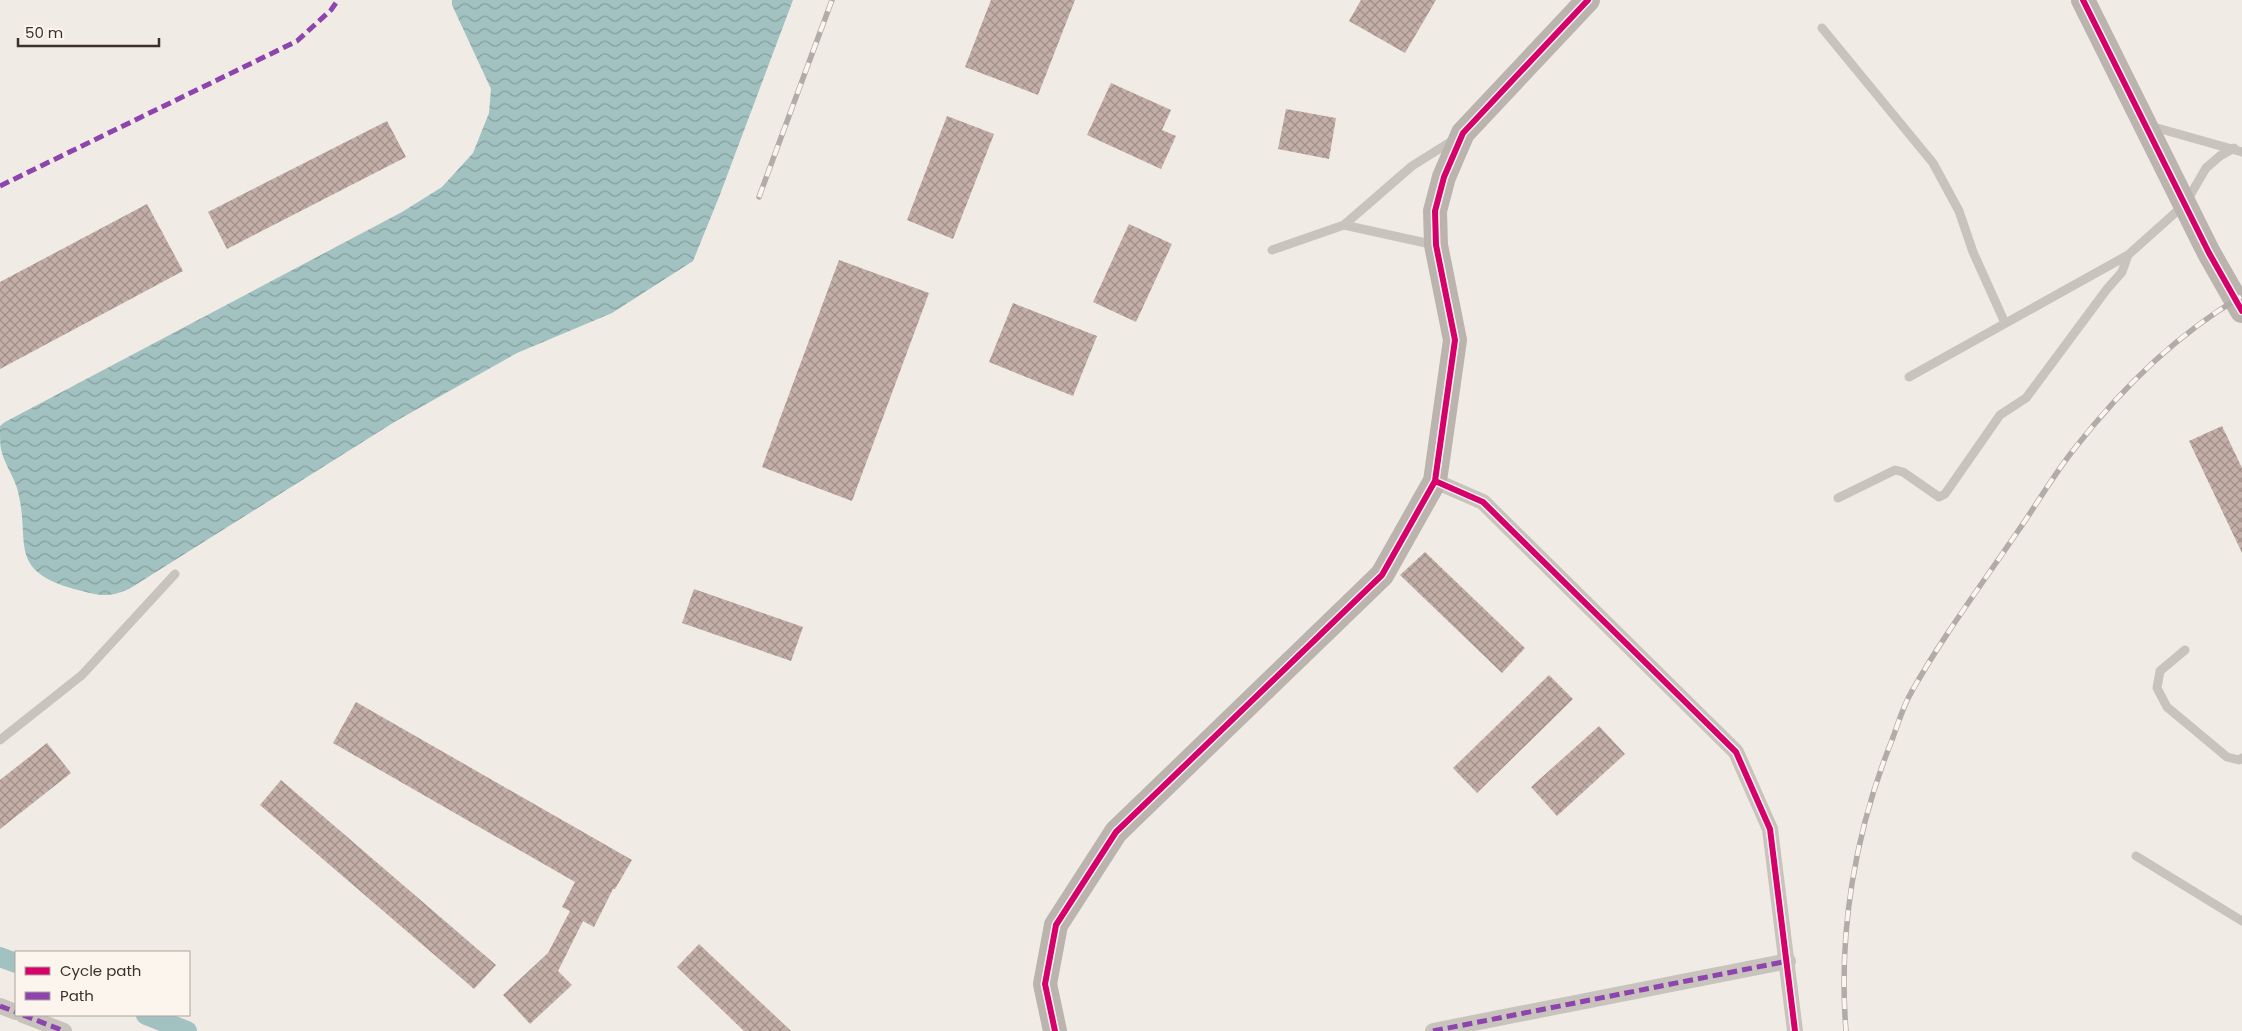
<svg xmlns="http://www.w3.org/2000/svg" width="2242" height="1031" font-family="Poppins,sans-serif">
<defs>
<pattern id="water-waves" width="16" height="10" patternUnits="userSpaceOnUse" patternTransform="scale(1.25)"><rect width="16" height="10" fill="#a1c2c1"/><path d="M0 5q4-4 8 0t8 0" fill="none" stroke="#849e9d"/></pattern>
<pattern id="building-cross-hatch" width="8" height="8" patternUnits="userSpaceOnUse" patternTransform="scale(1.25)"><rect width="8" height="8" fill="#c3afa7"/><path d="M0 0l8 8M0 8l8-8" fill="none" stroke="#a08f88"/></pattern>
</defs>
<rect width="100%" height="100%" fill="#f0ebe5"/>
<path fill="url(#water-waves)" d="M452,0H793L719,197L693,261L612,313L517,353L396,421L129,589C106,599 98,595 74,589C5,569 32,542 17,488C13,475 4,463 1,449C0,443 0,434 0,426L5,422L402,212L442,187L473,153L489,113L491,89L452,5Z"/>
<g fill="none" stroke-linecap="round" stroke-linejoin="round">
<path stroke="#a1c2c1" stroke-width="20" d="M0,957L16,963
M146,1015L187,1031"/>
</g>
<path fill="url(#building-cross-hatch)" d="M991,0H1075L1038,95L965,67Z
M1361,0H1436L1405,53L1349,21Z
M1111,83L1171,110L1162,130L1176,136L1161,169L1087,135Z
M1286,109L1336,118L1329,159L1278,149Z
M947,116L994,134L953,239L907,220Z
M387,121L406,157L227,249L208,212Z
M147,204L183,271L0,369V282Z
M1129,224L1172,244L1136,322L1093,302Z
M839,260L929,293L852,501L762,467Z
M1013,303L1097,336L1073,396L989,362Z
M2222,426L2242,468V553L2189,441Z
M1425,552L1525,648L1502,673L1400,575Z
M694,589L803,627L791,661L682,623Z
M1549,675L1573,699L1477,793L1453,768Z
M356,702L632,860L615,889H613L594,927L583,921L558,971L572,985L530,1024L503,995L548,953L570,911L562,907L575,882L333,743Z
M1599,726L1625,754L1557,816L1531,787Z
M47,743L71,773L0,829V780Z
M281,780L496,965L474,989L260,805Z
M699,944L791,1031H744L677,967Z"/>
<g fill="none" stroke-linecap="round" stroke-linejoin="round">
<path stroke="#c9c3be" stroke-width="9" d="M1822,28L1933,163L1959,211L1973,252L2005,323
M2150,126L2242,152
M1344,225L1435,245
M1272,250L1344,225L1412,166L1455,139
M1909,377L2128,255
M1838,498L1895,470L1903,472L1939,497L1945,494L2000,415L2026,398L2107,289L2122,272L2128,255L2185,204L2206,168L2220,156L2234,148
M2185,650L2160,671L2157,688L2167,707L2227,757L2239,760L2242,758
M0,740L82,675L175,574
M2136,856L2242,921"/>
<path stroke="#c9c3be" stroke-width="16" d="M1435,481L1483,502L1736,752L1770,829L1795,1031
M0,1006L16,1012
M23,1015L64,1031
M1433,1031L1788,961"/>
<path stroke="#bab3ae" stroke-width="24" d="M2083,0L2209,253L2242,311
M1055,1031L1045,984L1056,925L1116,832L1382,575L1435,481L1455,340L1436,245L1435,211L1444,177L1463,133L1588,0"/>
<defs>
<path id="rail" d="M759,197L832,0
M1846,1031C1838,932 1855,832 1892,740C1898,724 1903,706 1912,691C1943,636 1982,584 2018,531C2037,504 2054,474 2075,448C2121,389 2177,334 2242,296"/>
</defs>
<use href="#rail" stroke="#b1aca8" stroke-width="5.5"/>
<use href="#rail" stroke="#fbf5ee" stroke-width="4" stroke-dasharray="11" stroke-linecap="butt"/>
<path stroke="#8e44ad" stroke-width="5" stroke-dasharray="10 5" stroke-linecap="butt" d="M0,186L297,41L331,10L338,0
M0,1006L16,1012
M23,1015L64,1031
M1433,1031L1788,961"/>
<defs>
<path id="cycleway" d="M2083,0L2209,253L2242,311
M1435,481L1483,502L1736,752L1770,829L1795,1031
M1055,1031L1045,984L1056,925L1116,832L1382,575L1435,481L1455,340L1436,245L1435,211L1444,177L1463,133L1588,0"/>
</defs>
<use href="#cycleway" stroke="#fbf5ee" stroke-width="9"/>
<use href="#cycleway" stroke="#d6006c" stroke-width="6"/>
</g>
<rect x="15" y="951" width="175" height="65" fill="#fbf5ee" stroke="#aea6a0"/>
<rect x="25" y="967" width="25" height="8" fill="#d6006c" stroke="#aea6a0"/>
<text x="60" y="976" font-size="15" fill="#3b302b">Cycle path</text>
<rect x="25" y="992" width="25" height="8" fill="#8e44ad" stroke="#aea6a0"/>
<text x="60" y="1001" font-size="15" fill="#3b302b">Path</text>
<path d="M18 38v8h141v-8" fill="none" stroke="#3b302b" stroke-width="2.5"/>
<text x="25" y="38" font-size="15" fill="#3b302b" stroke="#fbf5ee" stroke-width="4" paint-order="stroke">50 m</text>
</svg>
